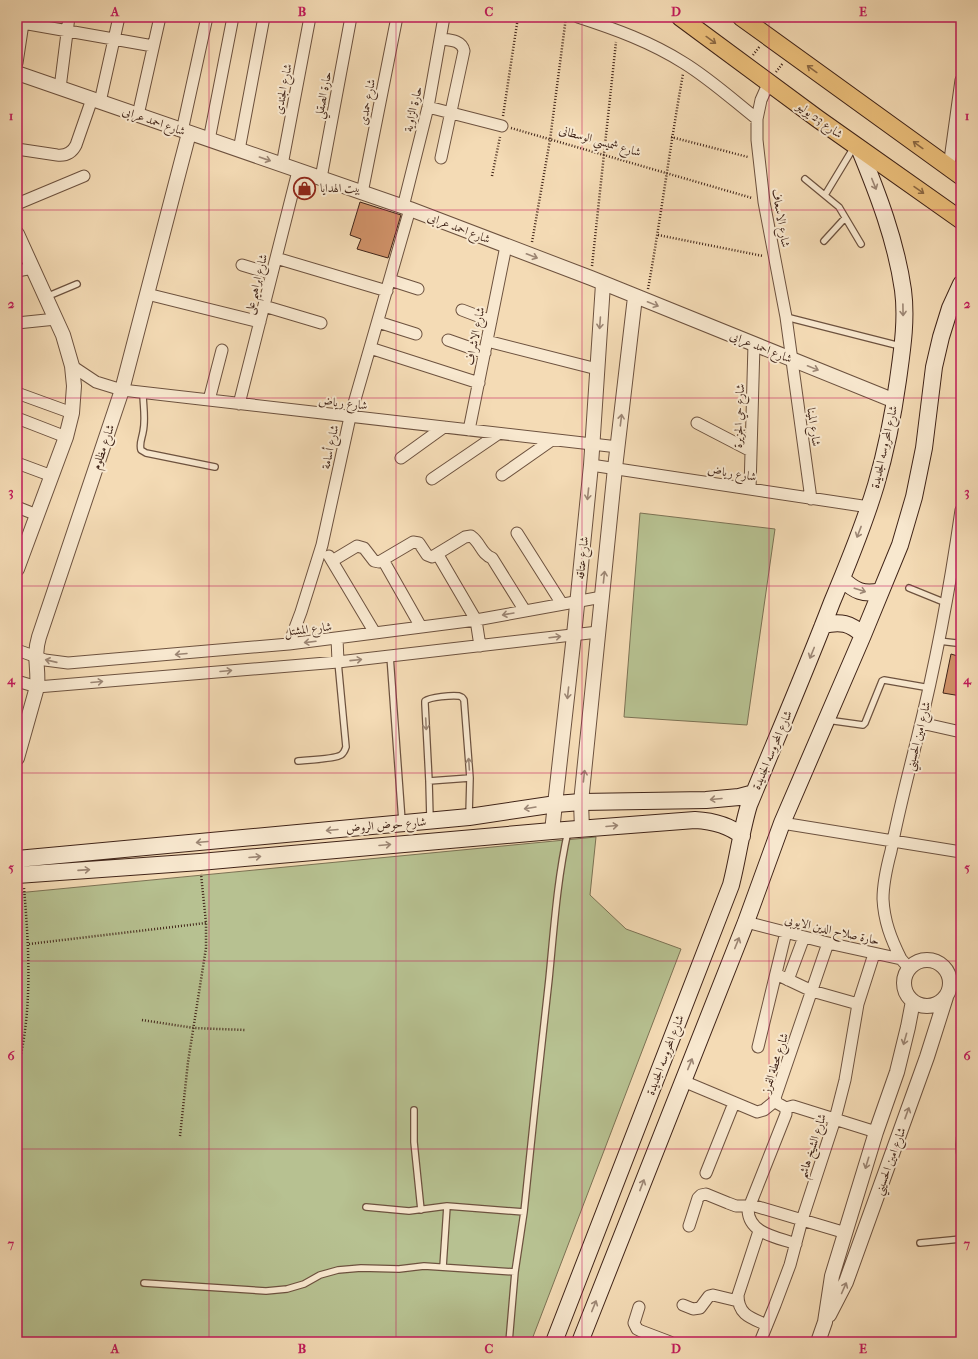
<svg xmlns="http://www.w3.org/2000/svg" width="978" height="1359" font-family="'IM FELL French Canon',Amiri,serif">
<rect width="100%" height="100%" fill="#f4dbb5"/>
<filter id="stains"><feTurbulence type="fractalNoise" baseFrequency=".005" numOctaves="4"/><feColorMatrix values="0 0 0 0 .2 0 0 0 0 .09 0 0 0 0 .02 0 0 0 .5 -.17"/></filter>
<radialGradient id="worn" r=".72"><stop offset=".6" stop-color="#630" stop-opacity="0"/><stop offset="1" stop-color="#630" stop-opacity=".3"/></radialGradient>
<path fill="#b7c191" stroke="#7c7254" d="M640,513L775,529L747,725L624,717Z
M596,837L590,895L626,929L681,949L531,1342H17V893Z"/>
<path fill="#cf9168" stroke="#402418" d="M360,202L401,215L388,258L357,249L361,239L350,235Z
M951,654L961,657V696L943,693Z"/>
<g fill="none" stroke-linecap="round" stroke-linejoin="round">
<defs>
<path id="service" d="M805,179L839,207L861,244
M825,195L854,147
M824,241L845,218
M46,297L77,284
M786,317L900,346
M143,393C143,405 146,419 143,432C142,438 139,444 141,450L146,453L215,467
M909,588L946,603
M939,641L956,643L960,641L961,634
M390,656L402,821
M827,720L863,725L865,723L882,681L884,680L930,688
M298,761C307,760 335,759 341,755C344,753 345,750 346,747L338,662
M429,781L470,778
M430,819L429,781L425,704V701C430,697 452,695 459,696C462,697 462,697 464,700L470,778L469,815
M414,1110V1142L421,1210
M961,1132C958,1142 959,1151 961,1161
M366,1207L409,1211L447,1206L524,1212L515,1272L509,1342
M524,1212C532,1134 540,1057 549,979C554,929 557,880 568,831
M920,1243L961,1239
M443,1267L447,1206
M144,1283L266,1291L287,1289L304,1284L320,1275L338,1270L361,1268L399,1269L424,1266L515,1272"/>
<path id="minor" d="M578,17C615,29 651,42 684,63C710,79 733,100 757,119
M17,22L153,46
M441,39C450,40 462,40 464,51L441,158
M17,63L24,17
M769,82L761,100L757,119V140L764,202L786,317L811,499
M60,88L69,17
M100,102L119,17
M428,107L502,126
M138,115L160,17
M182,131L207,17
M209,140L233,17
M17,149L57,155C66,156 72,153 76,145L92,99
M239,150L264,17
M282,165L310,17
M949,167L961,80
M321,178L351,17
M362,193L397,17
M17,204L84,176
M403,207L428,107L444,17
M276,258L387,291
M242,265L272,274
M17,271L33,268
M390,280L418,289
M147,294L260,322
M264,306L321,323
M462,310L491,321
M378,322L416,334
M17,323L56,319
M448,340L485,353
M487,341L597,369
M370,348L479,383
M72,366L96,382L122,390L618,447
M17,393L72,413
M209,400L222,350
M239,404L298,171
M17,418L66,437
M697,423L751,451
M469,430L506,246
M401,458L444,427
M17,463L52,476
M591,465L869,507
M502,475L552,440
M432,479L498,434
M750,489L754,344
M17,507L37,515
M517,533L562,604
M438,555L476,620L480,646
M329,556L375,633
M383,560L421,627
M332,561L357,546L364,548L374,561L379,562L413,542L419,543L427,555L432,557L465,537L471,536C481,543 481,554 492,558L525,611
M337,638L338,662
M289,644L301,612L322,545L350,417L410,209
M17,650L45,660L68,663L289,644L476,620L602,597
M17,681L37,687L338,662L598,632
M921,723L961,732
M782,823L961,852
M746,922L828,943L901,959L909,968
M901,959C891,939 884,921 883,899C883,883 887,866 891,851C898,813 908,776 917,739C936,663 950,587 961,510
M776,974L812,991L858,1004
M788,980L804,937
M758,1047L786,932
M683,1081L757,1112L764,1110L775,1101
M786,1108L793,1106L876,1132
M706,1173L734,1103
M689,1226L698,1198L701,1195L706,1194L728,1203L736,1206H755L846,1233
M759,1231L738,1295C738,1315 751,1318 767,1325
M796,1244C777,1237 749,1234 748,1210L786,1114V1108L777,1103L775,1098L828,943
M683,1305L693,1309L700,1308L709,1296L713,1295L738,1301
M639,1307L634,1323L637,1329L641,1331L670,1342
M760,1342L775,1305L790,1265L802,1220L835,1119L845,1080L858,1004L874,954"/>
<path id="tertiary" d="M17,73L410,209L591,278L895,401
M17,234L63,335L72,366L74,386L72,413L66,437L17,569
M17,758L37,687C39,668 33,657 39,637L122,390L189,133
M582,829L581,802L615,468L635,297
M552,831L574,635L591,465L603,284
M904 983a23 23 0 1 1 46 0a23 23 0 1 1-46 0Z
M829,1315L846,1282L927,1057L946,997
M818,1342L825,1322L832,1276L876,1132L897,1072L908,1027L913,1001"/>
<path id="secondary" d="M842,579C855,591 863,595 881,591
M823,625C841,621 850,623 863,635
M17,859L469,817L556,804L581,802L706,800L739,797L754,793
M17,875L200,862L552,831L695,820C712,821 729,825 742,836
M554,1342L731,885C738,858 741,831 749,805C777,737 806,670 832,602C848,564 864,525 876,485C886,451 893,416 898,380C902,351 907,320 903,290C896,241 878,194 859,148
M580,1342L746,922L782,823L863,635L900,545L914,497L924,448L934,367L941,337L950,308L961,284"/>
<path id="primary" d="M680,17L818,119L961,220
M741,17L961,176"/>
</defs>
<use href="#service" stroke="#6d523f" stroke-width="8"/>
<use href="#minor" stroke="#6d523f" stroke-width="13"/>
<use href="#tertiary" stroke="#6d523f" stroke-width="16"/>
<use href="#secondary" stroke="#402418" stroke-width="18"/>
<use href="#primary" stroke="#402418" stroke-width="19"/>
<path stroke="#402418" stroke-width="2.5" stroke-dasharray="1 2" stroke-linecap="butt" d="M753,55L760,46
M776,72L783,63
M503,116L518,17
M511,128L752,198
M671,137L748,157
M492,176L500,137
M658,235L763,256
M532,242L550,140L566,17
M592,266L616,42
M648,289C661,217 670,146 683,74
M29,944L206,923
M142,1020L194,1028L245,1030
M17,1071C33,1012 29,948 24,888
M180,1136L188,1062L206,948V923L201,874"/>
<use href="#service" stroke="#f8e8cf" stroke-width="5.5"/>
<use href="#minor" stroke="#f8e8cf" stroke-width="11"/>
<use href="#tertiary" stroke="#f8e8cf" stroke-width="14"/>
<use href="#secondary" stroke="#f8e8cf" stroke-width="16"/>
<use href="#primary" stroke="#eabe7a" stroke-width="17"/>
</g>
<defs><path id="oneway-shaft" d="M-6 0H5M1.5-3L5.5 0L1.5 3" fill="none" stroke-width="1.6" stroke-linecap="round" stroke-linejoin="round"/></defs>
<g stroke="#8c6944">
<use href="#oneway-shaft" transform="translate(711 40) rotate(36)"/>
<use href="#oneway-shaft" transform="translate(812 69) rotate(-144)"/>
<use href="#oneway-shaft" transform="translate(918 145) rotate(-144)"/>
<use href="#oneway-shaft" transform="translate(919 190) rotate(35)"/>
</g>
<g stroke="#9c8674">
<use href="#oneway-shaft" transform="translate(265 159) rotate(19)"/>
<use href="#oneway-shaft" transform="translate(874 184) rotate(68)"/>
<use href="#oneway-shaft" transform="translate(532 256) rotate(21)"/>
<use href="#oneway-shaft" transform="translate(653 304) rotate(22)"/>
<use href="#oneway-shaft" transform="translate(903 310) rotate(89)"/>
<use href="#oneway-shaft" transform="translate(600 323) rotate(94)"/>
<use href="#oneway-shaft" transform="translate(813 368) rotate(22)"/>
<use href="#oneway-shaft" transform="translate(621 420) rotate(-83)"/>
<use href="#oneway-shaft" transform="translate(588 494) rotate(96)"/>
<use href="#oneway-shaft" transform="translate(859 532) rotate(111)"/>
<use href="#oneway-shaft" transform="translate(604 577) rotate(-84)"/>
<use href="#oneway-shaft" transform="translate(860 590) rotate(18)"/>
<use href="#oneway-shaft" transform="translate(508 614) rotate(170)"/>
<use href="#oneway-shaft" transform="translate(555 637) rotate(-7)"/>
<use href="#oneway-shaft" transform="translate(310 642) rotate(173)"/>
<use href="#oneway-shaft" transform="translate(812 653) rotate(112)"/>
<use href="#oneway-shaft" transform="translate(181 654) rotate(175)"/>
<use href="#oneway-shaft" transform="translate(356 660) rotate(-6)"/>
<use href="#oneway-shaft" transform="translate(51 661) rotate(-167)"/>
<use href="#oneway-shaft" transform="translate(226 671) rotate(-5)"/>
<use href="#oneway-shaft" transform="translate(97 682) rotate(-5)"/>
<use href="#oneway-shaft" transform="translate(568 693) rotate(96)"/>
<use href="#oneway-shaft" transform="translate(426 724) rotate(87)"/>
<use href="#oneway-shaft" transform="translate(469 764) rotate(-94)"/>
<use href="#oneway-shaft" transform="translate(584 776) rotate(-84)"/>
<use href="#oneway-shaft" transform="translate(716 799) rotate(175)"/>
<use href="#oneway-shaft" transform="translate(530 808) rotate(171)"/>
<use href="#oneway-shaft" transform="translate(612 826) rotate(-5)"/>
<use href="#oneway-shaft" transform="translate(332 830) rotate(175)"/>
<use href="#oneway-shaft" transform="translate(202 842) rotate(175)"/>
<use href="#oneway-shaft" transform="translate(385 845) rotate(-5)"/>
<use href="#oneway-shaft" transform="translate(255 857) rotate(-5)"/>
<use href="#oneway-shaft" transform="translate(84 870) rotate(-4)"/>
<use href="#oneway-shaft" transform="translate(737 943) rotate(-68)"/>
<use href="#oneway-shaft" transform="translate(905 1039) rotate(106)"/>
<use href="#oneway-shaft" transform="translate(690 1064) rotate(-68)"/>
<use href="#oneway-shaft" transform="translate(907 1113) rotate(-70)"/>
<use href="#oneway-shaft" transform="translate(867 1163) rotate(107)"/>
<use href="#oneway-shaft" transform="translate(642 1185) rotate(-69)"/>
<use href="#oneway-shaft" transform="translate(844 1288) rotate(-66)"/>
<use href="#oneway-shaft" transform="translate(594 1306) rotate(-68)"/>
</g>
<path fill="none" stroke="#c2185b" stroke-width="1" stroke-opacity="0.55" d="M209,17V1342M396,17V1342M582,17V1342M769,17V1342M17,210H961M17,398H961M17,586H961M17,773H961M17,961H961M17,1149H961"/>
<defs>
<symbol id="shop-ring" viewBox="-11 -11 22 22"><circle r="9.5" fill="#f8e8cf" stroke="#8f2418" stroke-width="1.5"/><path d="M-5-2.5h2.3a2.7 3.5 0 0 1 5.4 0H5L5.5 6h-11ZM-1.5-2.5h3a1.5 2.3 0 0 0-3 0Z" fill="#8f2418"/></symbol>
</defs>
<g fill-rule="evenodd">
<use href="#shop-ring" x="292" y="176" width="25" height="25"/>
</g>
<g text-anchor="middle" stroke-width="4" stroke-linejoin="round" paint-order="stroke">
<g font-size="12" fill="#402418" stroke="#f8e8cf">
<text transform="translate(283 89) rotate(-79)" y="4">شارع الجندى</text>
<text transform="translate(323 95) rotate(-79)" y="4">حارة الصقلي</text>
<text transform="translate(367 102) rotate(-79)" y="4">شارع حمدى</text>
<text transform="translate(413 109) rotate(-77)" y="4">حارة الزاوية</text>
<text transform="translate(820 120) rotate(36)" y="4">شارع 23 يوليو</text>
<text transform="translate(154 121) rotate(19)" y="4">شارع احمد عرابى</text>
<text transform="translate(600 141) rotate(16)" y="4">شارع شميسي الوسطانى</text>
<text transform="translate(781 218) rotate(80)" y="4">شارع الاسعاف</text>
<text transform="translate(459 228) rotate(21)" y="4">شارع احمد عرابى</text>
<text transform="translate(256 284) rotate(-76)" y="4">شارع ابراهيم على</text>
<text transform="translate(475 336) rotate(-79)" y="4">شارع الاشراف</text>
<text transform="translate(761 347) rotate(22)" y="4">شارع احمد عرابى</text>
<text transform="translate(343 403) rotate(6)" y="4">شارع رياض</text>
<text transform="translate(739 416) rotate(-88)" y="4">شارع حي الجزيرة</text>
<text transform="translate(814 427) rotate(82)" y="4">شارع المينا</text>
<text transform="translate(103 447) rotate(-71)" y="4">شارع مظلوم</text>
<text transform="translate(330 447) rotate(-78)" y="4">شارع أسامة</text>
<text transform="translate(884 447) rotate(-77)" y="4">شارع المحروسه الجديدة</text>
<text transform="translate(732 473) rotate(9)" y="4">شارع رياض</text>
<text transform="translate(582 558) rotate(-84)" y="4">شارع عتاقه</text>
<text transform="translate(308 629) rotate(-7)" y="4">شارع المشتل</text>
<text transform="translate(918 736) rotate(-76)" y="4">شارع امين الحسيني</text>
<text transform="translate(772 750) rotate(-67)" y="4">شارع المحروسه الجديدة</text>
<text transform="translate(386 825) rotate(-5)" y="4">شارع حوض الروض</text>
<text transform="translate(832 930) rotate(13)" y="4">حارة صلاح الدين الايوبى</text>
<text transform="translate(665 1055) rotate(-69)" y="4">شارع المحروسه الجديدة</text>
<text transform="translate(775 1063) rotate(-72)" y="4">شارع محطة الفرز</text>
<text transform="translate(812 1146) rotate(-72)" y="4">شارع الشيخ هاشم</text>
<text transform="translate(890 1161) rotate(-70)" y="4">شارع امين الحسيني</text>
</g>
<g font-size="12" fill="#402418" stroke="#f8e8cf" text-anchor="start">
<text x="320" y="192">بيت الهدايا</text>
</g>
</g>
<rect width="978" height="1359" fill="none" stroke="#f4dbb5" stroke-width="44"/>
<rect x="22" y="22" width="934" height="1315" fill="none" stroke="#c2185b" stroke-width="1.5"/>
<g font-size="13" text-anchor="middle" font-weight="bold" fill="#c2185b">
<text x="115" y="16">A</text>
<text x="302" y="16">B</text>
<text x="489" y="16">C</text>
<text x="676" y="16">D</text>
<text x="863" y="16">E</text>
<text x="11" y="120">1</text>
<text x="967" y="120">1</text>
<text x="11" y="308">2</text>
<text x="967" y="308">2</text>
<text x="11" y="496">3</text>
<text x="967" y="496">3</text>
<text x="11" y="684">4</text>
<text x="967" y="684">4</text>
<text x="11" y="872">5</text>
<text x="967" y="872">5</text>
<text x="11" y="1060">6</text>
<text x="967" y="1060">6</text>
<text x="11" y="1248">7</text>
<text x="967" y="1248">7</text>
<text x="115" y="1353">A</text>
<text x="302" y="1353">B</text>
<text x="489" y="1353">C</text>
<text x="676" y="1353">D</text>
<text x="863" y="1353">E</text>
</g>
<rect width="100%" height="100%" filter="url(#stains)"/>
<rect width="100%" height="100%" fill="url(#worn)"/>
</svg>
